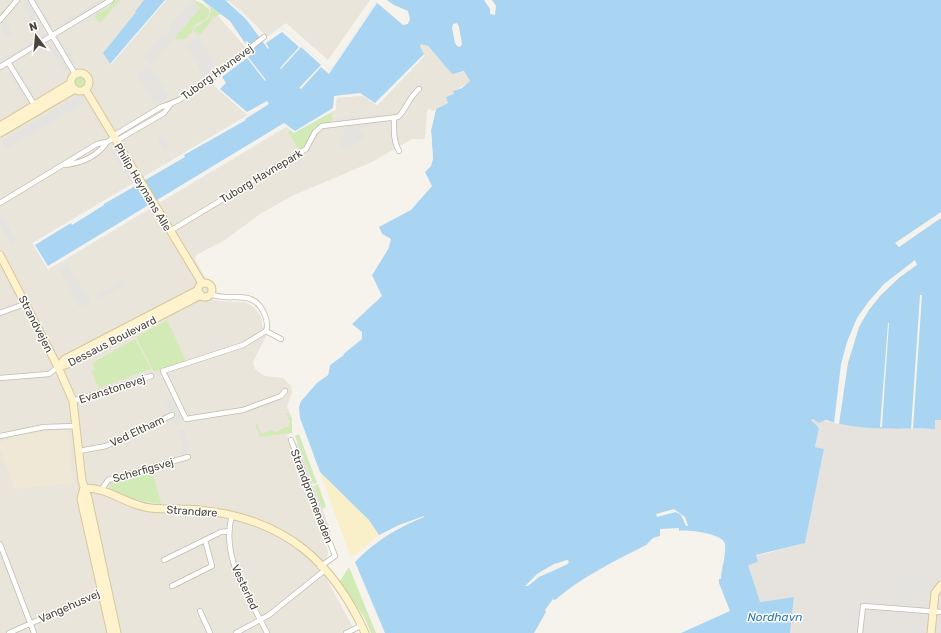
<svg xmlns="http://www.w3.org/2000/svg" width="941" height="633" font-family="Rubik,sans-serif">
<rect width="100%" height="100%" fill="#f6f3ec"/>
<path fill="#eae5da" d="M0,0H144L135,10L136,12L106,49L111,65L167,0H195L218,16L250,52L212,81L215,87L247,115L32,243L48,270L287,127L294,133L337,98L363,96L377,106L425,56L420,46L421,44L427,46L452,73L465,72L470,81L469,83L453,91L455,94L446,97L448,103L433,111L430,109L427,110L425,139H412L372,162L292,196L260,214L225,240L196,255L195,259L205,277L210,299L219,301L245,302L254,307L261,317L263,330L267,334L253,362L255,369L264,376L283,378L291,386L292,392L287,406L292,419V433L287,435L328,551L325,576L356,633H0Z
M228,0H370L328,60L286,23L267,37L243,12Z"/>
<path fill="#e6e2dd" d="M811,419L848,425L914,429H934L935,420H941V633H790L794,597L760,602L719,583V579H721L722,565L805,543L824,449L815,447L819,429L812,422Z"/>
<path fill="#efe8d6" d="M67,430L73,483L15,489L0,448V442L17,435Z"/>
<path fill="#d2eab5" d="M113,0H120L100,23L94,16L112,5L110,2Z
M193,0L201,3L209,9V14L206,19L194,25L191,35L190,33L187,38L176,39L174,38L200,8Z
M200,0L221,14L214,17L201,34L198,31L200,35L199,36L196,32L194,33V29L209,18L211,11L209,7Z
M74 82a6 6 0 1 1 12 0a6 6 0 1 1-12 0Z
M333,110L331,122C309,125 314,140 299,150L288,132L291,130L294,133Z
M167,320L186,361L154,372L136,337Z
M135,339L151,369L99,388L91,371L95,369L92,363Z
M289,413L292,419V433L258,437L259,433L255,425L257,424L261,434L271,430L277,432L285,427H289L290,421L287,419L289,416L284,414Z
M299,434L317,483L313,484L295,436Z
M152,471L161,504L133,499L111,489L109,483Z
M318,484L326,507L322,509L314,486Z
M349,567L376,633H371L364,617L340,581Z"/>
<path fill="#f9efc9" d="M320,472L369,520L379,535L351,558Z"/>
<path fill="#e5e3e0" d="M31,0H37L53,25L40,33L23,5Z
M99,0H109L112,5L61,35L56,26Z
M192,1L200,8L151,65L142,58L164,33L166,35L171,29L169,27Z
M6,20L13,34L5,37L0,25Z
M45,33L50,42L0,72V60Z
M199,37L214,63L211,65L214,71L204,77L186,45Z
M61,39L76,64L63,71L48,46Z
M151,66L169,96L168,99L162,102L156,103L155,106L136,74Z
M17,67L35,97L26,103L8,73Z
M78,96H82L86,102L7,149L2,141Z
M385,114V117L379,121V124L360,127V131L365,136L346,152L343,147L339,146L341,135H344V121L336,122V118Z
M161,134L170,149L165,152L156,137Z
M115,148L132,176L128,179L111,151Z
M0,213L17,241L11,245L0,226Z
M68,264L91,303L79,308L59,269Z
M122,279L126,284L99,300L97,299L96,295Z
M172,399L183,423L175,427L163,403Z
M184,428L190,448L188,449V452L182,454L181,449L184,448L178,430Z
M298,443L313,484L310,485L295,444Z
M314,486L331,532L328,533L311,487Z
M888,576L929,579L927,606L886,602Z"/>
<path fill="#a9d4f2" d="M144,0H167L111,65L103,53L136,12L135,11Z
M202,0H228L248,18L264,41L283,28L330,70L376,2L403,25L408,24L410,19L408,11L394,5L387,0H941V420H935V429C901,428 857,431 826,420L819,423L813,419L811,420L819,428L815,447L824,449L805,543L756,555L758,562L748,565L760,602L794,597L790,633H681L730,611L719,583V579H721C722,568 726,555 725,544C724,534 688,529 679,531V528L660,529V536L653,538L646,545C615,561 581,577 555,600L553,599L545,610L546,612L534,633H385L355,562C375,541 397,528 424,517V516L399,525L379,535L369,520L320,472L300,418L299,407L301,401L317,382L328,375L330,365L362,339V332L352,324L382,296L372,275L388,249L391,239L382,234L379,227L411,210L432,186L425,172L433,159L431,130L436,109L448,103L446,97L454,94L453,91L462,88L470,81L464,71L452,74L428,46L421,44L420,46L425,56L377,106L363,96L337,98L336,110L294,133L286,127L48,270L32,243L247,115L215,87L212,81L251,52L230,21Z"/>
<path fill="#f6f3ec" d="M165,0H167L111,65L110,64Z
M225,0L229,1L248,18L264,40L283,28L330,70L376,2L377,3L329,74L321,67L301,89L299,88L321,65L301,47L281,69L280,68L299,47L282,32L266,43L269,48L268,49L246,19Z
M484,0H492L496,6L495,15L490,14V9Z
M457,23L459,27L462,44L460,47L457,46L455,43L452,28L453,24Z
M247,41L255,52L248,57L266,80L265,81L247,58L222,77L226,83L220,89L247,112L267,101L269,104L245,119L246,120L184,155L185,157L104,204V205L72,225L71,223L35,245L48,266L284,123L295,131L333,108L334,96L360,93L375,103L424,54L425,56L377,106L363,96L337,98L336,110L294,133L286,127L48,270L32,243L247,115L215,87L212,81L251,52L245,42Z
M436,109L431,130L433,159L431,166L425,172L424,170L431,159L429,130L434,111Z
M941,212V218L899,247L895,243Z
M379,227L382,234L391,239L388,249L372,275L370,273L389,240L380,235L378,228Z
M915,260L917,265L900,277L880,296L869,310L859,327L848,363L839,424L834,423L841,364L847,342L857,318L869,301L884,284Z
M920,295H922L913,429H911Z
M888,323H889L882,427H880Z
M343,352L344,355L330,365L328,375L317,383L301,401L299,399L307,389L315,381L326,374L328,364Z
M674,509L685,517L688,526H686L681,515L676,512L657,517L656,514Z
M567,560L569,561L568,564L539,577L528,586H525L537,574L554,564Z"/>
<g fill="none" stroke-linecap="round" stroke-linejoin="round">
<defs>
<path id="street" d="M31,0L75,74
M0,20L17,0
M8,62L35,106
M0,67L111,0
M394,118C394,129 393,141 399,151
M113,136L161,107C195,98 235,59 264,37
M116,141L164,113L170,105
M65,165C82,163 97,157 107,142
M0,203L97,144L107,142L114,138
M170,231L306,149L315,132L322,126L398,117C407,109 408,98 419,89
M211,294C229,303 252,287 264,313C267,319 268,325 266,331
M0,313L25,304
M266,331L243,345L163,371L186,419L243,410L281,396L285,391
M266,331L281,339
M0,378L49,374L58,367
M73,401L151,376
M0,436L44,427L77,426
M291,440L335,556L320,567
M79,451L106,446L172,415
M102,489L108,480L188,457
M232,515C220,558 249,596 267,633
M0,544L34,633
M164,560L221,532L229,531
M172,586L212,566L205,540
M200,611L210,633
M9,633L104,591
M236,633L269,615L325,570
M346,633L361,626
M860,633L863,606L941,612"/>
<path id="secondary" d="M71 82a9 9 0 1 1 18 0a9 9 0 1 1-18 0Z
M85,89L202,283
M0,126L71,83
M0,133L75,89
M0,255L58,367L73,401L82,481L88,498L117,633
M198 290a7 7 0 1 1 14 0a7 7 0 1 1-14 0Z
M58,367L65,359L198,290
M58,367L68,364L201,295
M84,488C108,487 126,505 150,508C169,510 189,508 208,511C286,521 333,562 365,633
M84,488L81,499L111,633
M931,633L935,593L941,585"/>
</defs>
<use href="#street" stroke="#c2bbae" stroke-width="6"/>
<use href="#secondary" stroke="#d6c79b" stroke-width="9"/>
<use href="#street" stroke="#fff" stroke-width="4.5"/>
<use href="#secondary" stroke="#fff3cd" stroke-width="7"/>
</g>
<g text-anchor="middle" stroke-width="3" stroke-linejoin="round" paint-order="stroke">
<g font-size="11" fill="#4b4439" stroke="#fff">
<text transform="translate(217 72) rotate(-36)" y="4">Tuborg Havnevej</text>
<text transform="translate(261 176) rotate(-31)" y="4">Tuborg Havnepark</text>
<text transform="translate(143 187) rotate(59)" y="4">Philip Heymans Alle</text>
<text transform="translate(36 324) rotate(63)" y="4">Strandvejen</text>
<text transform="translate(112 341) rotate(-27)" y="4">Dessaus Boulevard</text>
<text transform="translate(112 389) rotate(-18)" y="4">Evanstonevej</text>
<text transform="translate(137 431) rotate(-25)" y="4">Ved Eltham</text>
<text transform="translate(143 470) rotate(-16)" y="4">Scherfigsvej</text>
<text transform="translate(312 496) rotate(69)" y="4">Strandpromenaden</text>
<text transform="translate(192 511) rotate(4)" y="4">Strandøre</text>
<text transform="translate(245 587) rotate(65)" y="4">Vesterled</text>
<text transform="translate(69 606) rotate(-24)" y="4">Vangehusvej</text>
</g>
<g font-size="12" font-style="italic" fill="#2e7ab2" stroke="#fff">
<text x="775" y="621">Nordhavn</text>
</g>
</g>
<g transform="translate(36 36) rotate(344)" stroke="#ffffff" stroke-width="3" paint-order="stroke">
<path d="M0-3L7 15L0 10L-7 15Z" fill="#4b4439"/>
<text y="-6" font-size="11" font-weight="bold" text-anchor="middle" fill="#4b4439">N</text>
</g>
</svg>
